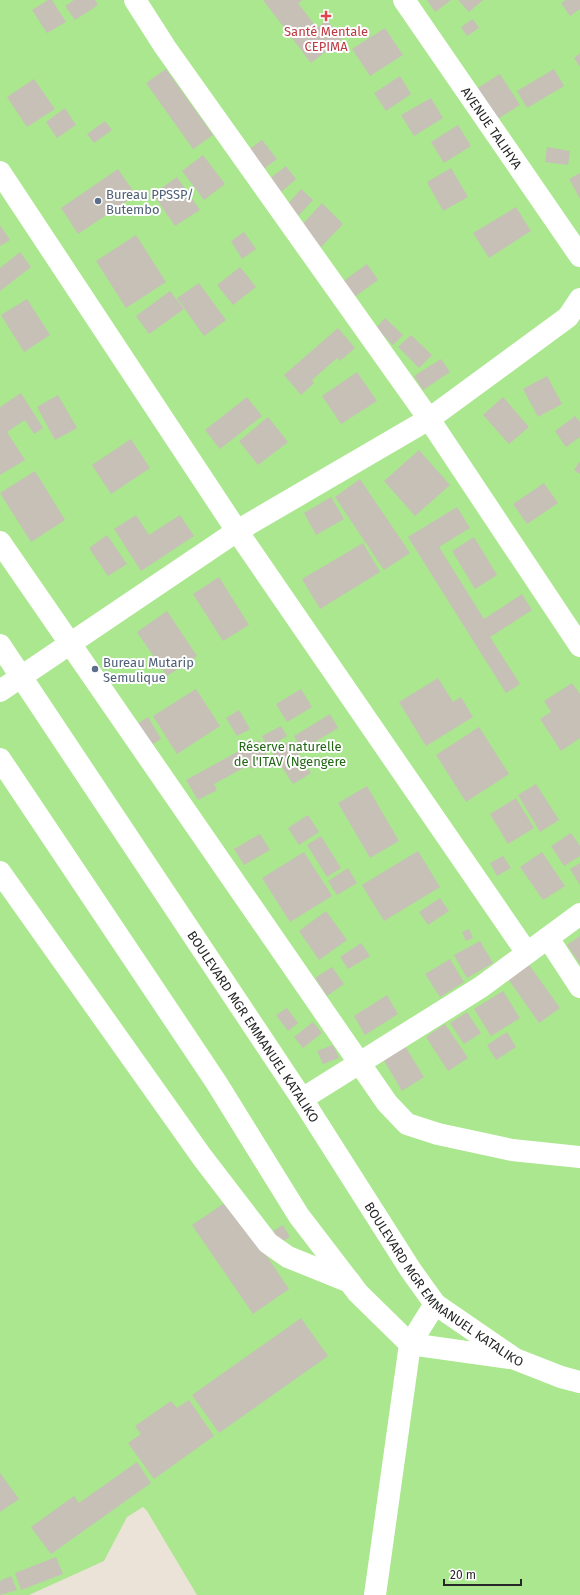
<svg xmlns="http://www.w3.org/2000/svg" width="580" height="1595" font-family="'Fira Sans',sans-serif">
<rect width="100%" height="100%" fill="#ebe3d7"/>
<path fill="#aae78e" d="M0,0H580V1595H197L147,1511L143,1507L127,1517L104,1561L29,1595H0Z"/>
<path fill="#c6c0b7" d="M48,0H52L66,22L47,33L32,10Z
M74,0H95L98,5L75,20L65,6Z
M263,0H303L298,3L317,28L327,20L342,39L311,63Z
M427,0H451L435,12Z
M458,0H483L469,12Z
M566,0H580V9L570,16L561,3Z
M473,19L479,28L467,36L461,27Z
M385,28L403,55L370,76L352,49Z
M580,53V67L574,58Z
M166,69L213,135L193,149L146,83Z
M554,69L564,86L527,108L517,91Z
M500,74L520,105L496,120L476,89Z
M400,76L411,94L386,111L374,93Z
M34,79L55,109L27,127L7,97Z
M431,98L443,118L414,136L401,115Z
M65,108L76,125L57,138L46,122Z
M105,121L112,130L94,143L87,134Z
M458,125L471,146L444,163L431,142Z
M262,140L277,159L261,171L247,151Z
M547,147L570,151L568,165L545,162Z
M203,155L225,184L204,200L182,171Z
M286,166L296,179L280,193L268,180Z
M451,168L468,197L443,211L427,182Z
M118,169L136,195L78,234L61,208Z
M580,173V199L569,179Z
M177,177L200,210L175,226L153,194Z
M301,189L313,200L298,216L287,205Z
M322,203L343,224L321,247L300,227Z
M516,207L531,231L489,258L473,233Z
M0,225L10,240L0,246Z
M244,232L256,249L242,259L231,241Z
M136,235L166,282L126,308L96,261Z
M20,252L31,267L0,291V268Z
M367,264L378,280L353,298L342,282Z
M240,267L256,287L233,305L217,285Z
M199,283L226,320L204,336L177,298Z
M170,291L184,309L149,334L136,316Z
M27,299L50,335L24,352L1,315Z
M385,318L403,335L393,345L376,328Z
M338,328L355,348L340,361L337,358L312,380L314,383L301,395L284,375Z
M411,335L432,355L419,368L398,347Z
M441,359L450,372L423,390L414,376Z
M357,372L377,401L341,424L322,396Z
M547,376L562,404L538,417L523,389Z
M21,393L43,428L34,434L25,420L7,432L25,460L0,475V407Z
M58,395L77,428L55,440L37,407Z
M247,397L262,416L220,449L205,430Z
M503,397L529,427L509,444L483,415Z
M575,416L580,422V437L566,447L555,431Z
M268,417L288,442L258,465L239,441Z
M131,439L150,468L111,494L92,465Z
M419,450L450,485L415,516L384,481Z
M580,461V474L574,470Z
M35,471L65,520L31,542L0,493Z
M360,479L410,553L384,570L335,497Z
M544,483L558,503L527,524L513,504Z
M331,497L344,519L316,535L304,513Z
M457,507L470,528L439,547L484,619L522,594L532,610L490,637L520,684L506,693L408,537Z
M136,515L149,535L180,515L194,536L141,571L114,529Z
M107,535L127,564L108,576L89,548Z
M474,537L497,575L475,589L452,551Z
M363,543L380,572L320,609L302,579Z
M219,577L249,625L223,641L193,594Z
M167,611L197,656L167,676L137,632Z
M438,678L453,702L461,697L473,717L426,746L399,702Z
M572,683L580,694V738L561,751L540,719L551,712L544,701Z
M196,689L220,726L177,754L153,716Z
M301,689L312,707L287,722L276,704Z
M239,710L250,729L237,736L226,718Z
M330,714L338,728L302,750L294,736Z
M148,717L161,739L148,747L135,725Z
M281,726L287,736L268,747L262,736Z
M479,727L509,774L466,802L436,755Z
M259,740L269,759L251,769L249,765L214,784L217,790L198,800L186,780Z
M290,741L311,773L293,784L272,752Z
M536,784L559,820L540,832L518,795Z
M367,786L399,841L370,858L338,803Z
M516,798L534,828L508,844L490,814Z
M308,815L319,832L299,845L288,828Z
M571,833L580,846V856L564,866L551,846Z
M260,834L270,850L244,865L234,849Z
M321,836L341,868L327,877L307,845Z
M418,851L440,887L384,921L362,885Z
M304,852L332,896L290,922L262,878Z
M542,852L565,886L543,900L520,867Z
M503,856L511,868L497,876L490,863Z
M580,863V885L570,869Z
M348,868L357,883L337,895L328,881Z
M440,898L449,911L428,925L419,912Z
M326,911L347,940L319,960L299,931Z
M469,929L473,938L466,941L462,932Z
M580,936V964L567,945Z
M480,941L493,963L467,978L454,955Z
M361,943L370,956L348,969L340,957Z
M450,959L464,982L440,997L425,974Z
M527,962L560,1008L539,1023L506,976Z
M332,967L344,984L327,996L315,978Z
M503,991L520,1018L491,1036L474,1009Z
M387,995L398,1014L365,1035L354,1016Z
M287,1008L298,1023L288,1031L276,1015Z
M467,1012L481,1033L464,1044L450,1023Z
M313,1022L322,1033L303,1048L294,1037Z
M445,1024L468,1058L448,1071L426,1037Z
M507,1032L516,1047L496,1060L487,1045Z
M333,1045L339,1058L323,1064L317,1051Z
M405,1046L424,1077L402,1091L383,1059Z
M229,1200L289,1289L253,1314L192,1225Z
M283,1225L290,1237L279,1243L273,1231Z
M301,1318L328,1356L219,1433L192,1395Z
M189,1400L214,1436L154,1479L128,1443L141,1434L135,1426L171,1401L177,1408Z
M137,1462L151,1483L51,1554L31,1527L74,1496L79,1503Z
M0,1473L19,1499L0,1512Z
M56,1557L63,1574L21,1590L15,1573Z
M11,1576L17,1590L0,1595V1581Z"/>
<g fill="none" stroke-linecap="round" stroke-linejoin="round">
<g stroke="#fff" stroke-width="22">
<path d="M135,0L165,47L429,419L580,646"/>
<path id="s1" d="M404,0L580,256"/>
<path d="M0,172L237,531L527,953"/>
<path d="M0,542L387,1103L407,1124L438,1134L512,1150L580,1157"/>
<path d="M0,691L237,531L429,419L568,317L580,299"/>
<path d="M0,872L202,1157L268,1243L288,1257L350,1282"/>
<path d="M548,938L580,987"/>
<path d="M302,1099L481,987L580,914"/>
<path d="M375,1595L410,1344L435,1304"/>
</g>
<g stroke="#fff" stroke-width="22">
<path id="s2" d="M0,645L302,1099L410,1269L435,1304L515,1359L561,1377L580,1382"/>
<path d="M0,759L216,1082L299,1216L358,1293L410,1344L510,1358"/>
</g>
</g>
<path fill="#e0444e" stroke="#fff" stroke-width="1.5" d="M324 10h4v4h4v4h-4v4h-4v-4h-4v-4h4z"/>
<g fill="#5c6f8a" stroke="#fff" stroke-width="1.5">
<circle cx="98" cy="201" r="4"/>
<circle cx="95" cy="669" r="4"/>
</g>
<g text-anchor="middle" stroke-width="4" stroke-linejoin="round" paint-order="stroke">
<g font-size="13" fill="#be3a42" stroke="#fff">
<text x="326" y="36">Santé Mentale<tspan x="326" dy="15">CEPIMA</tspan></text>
</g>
<g font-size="13" fill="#272727" stroke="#fff">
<text dy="5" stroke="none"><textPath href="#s1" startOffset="155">AVENUE TALIHYA</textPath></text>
<text dy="5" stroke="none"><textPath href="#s2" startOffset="458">BOULEVARD MGR EMMANUEL KATALIKO</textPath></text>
<text dy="5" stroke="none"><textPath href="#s2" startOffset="782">BOULEVARD MGR EMMANUEL KATALIKO</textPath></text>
</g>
<g font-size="13" fill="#4e5e75" stroke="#fff" text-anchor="start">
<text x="106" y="199">Bureau PPSSP/<tspan x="106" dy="15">Butembo</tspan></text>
<text x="103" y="667">Bureau Mutarip<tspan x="103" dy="15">Semulique</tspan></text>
</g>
<g font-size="13" fill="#236814" stroke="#fff">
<text x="290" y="751">Réserve naturelle<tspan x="290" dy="15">de l'ITAV (Ngengere</tspan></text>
</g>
</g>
<path d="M444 1579v6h77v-6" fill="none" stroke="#272727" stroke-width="2"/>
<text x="450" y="1579" font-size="12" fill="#272727" stroke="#ffffff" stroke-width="3" paint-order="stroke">20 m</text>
</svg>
